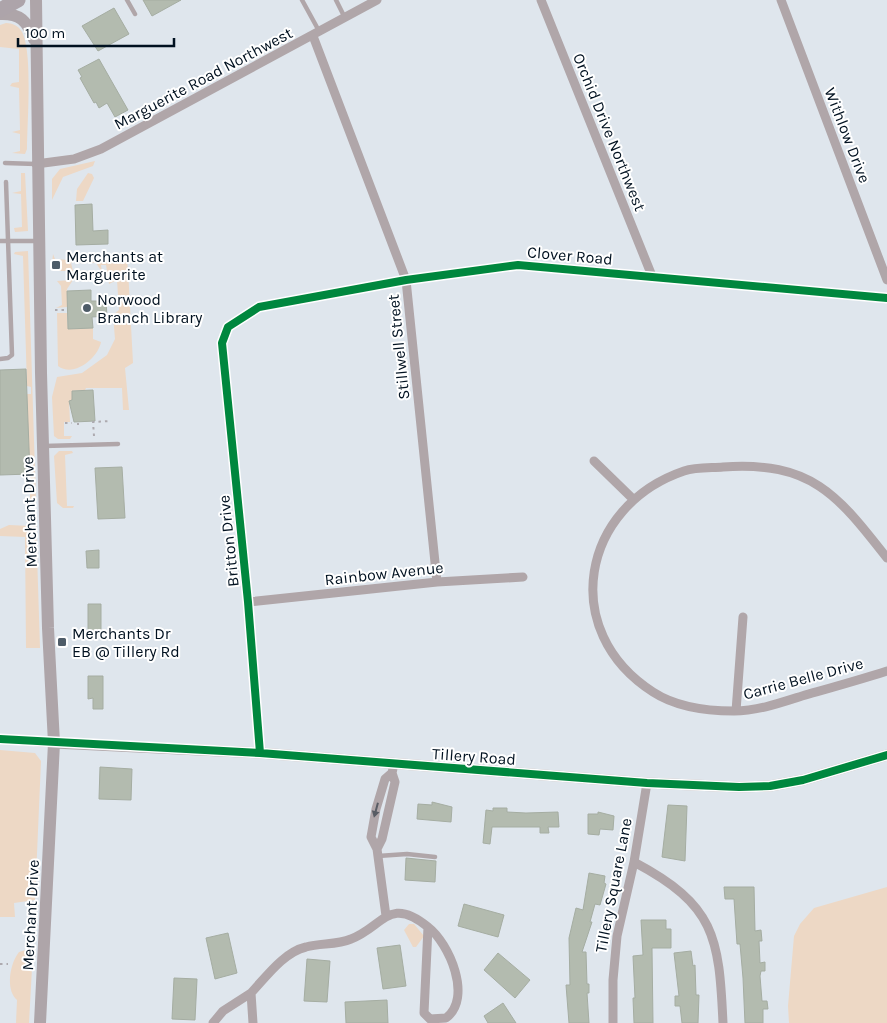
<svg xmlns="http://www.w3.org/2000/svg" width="887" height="1023" font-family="Karla,sans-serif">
<rect width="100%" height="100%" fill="#dfe6ed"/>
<path fill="#edd8c5" d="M6,23C12,23 19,26 22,32C33,53 27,123 27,149L25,154L12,153L20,151V134L12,132L20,130L19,88L10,86L12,83L19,82V49L0,47V25Z
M95,161L93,166L63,177L52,200V179L60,169Z
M21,173H25L28,231L15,232L14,228L22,227L21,194L12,193L21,191Z
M88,173L92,174L94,178L83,201H76L77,189Z
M28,251L36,503L30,500V468L33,467V461H29L27,394H31V387L27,386L23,256L14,254L15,252Z
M53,254L55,259L112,263L127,261L128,269L133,363L125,368L129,410H123L122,388H86L85,390L72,391V400L69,401L70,422H64V436H72L70,439H58L54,436L52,397L57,377L82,373L107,355L115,339L113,315L119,310L117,280L109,284L106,265H101L102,272L96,263L86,262L84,264L75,261L71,263L73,271H58L52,263Z
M73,280L67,289V307L56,308L62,305L61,286L57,281Z
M57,313H67L68,329L93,328V339L101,342C98,358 74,378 58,366Z
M59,451H72L73,453L65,455L67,506H74L73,508H63L57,503L54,456Z
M36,522L40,648H26L25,537L0,536V529L9,525L31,526Z
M0,750L35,753L41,761L35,900L14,903L15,917H0Z
M887,887V1023H789L788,1006L794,936L800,924L814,908Z
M409,924H414L424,936L416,947H413L404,930Z
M29,949L33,950L29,1023H16L17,1000C5,990 10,963 19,952Z"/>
<path fill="#b3bbaf" stroke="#a5ada2" d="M143,0H181L152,16Z
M114,8L129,34L98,51L82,26Z
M99,59L128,110L115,117L107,103L99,108L96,102L94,103L80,78L82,77L78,70Z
M92,204L93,231L108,230V244L76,245L75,205Z
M91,290V301H106L107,316L92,317L93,328L68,329L67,291Z
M26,369L30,474L0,475V370Z
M93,390L95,421L74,422L69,401L72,400V391Z
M122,467L125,518L98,519L95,468Z
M99,550V568H87L86,551Z
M88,604H101V636H88Z
M88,676H103V709H93V698L88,699Z
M100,767L132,769L131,800L99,799Z
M432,802L452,807L451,822L417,819L418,804L432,805Z
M668,805L687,806L685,861L662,857Z
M493,808H507V812L526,813L558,812L559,827H548L549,833H540V827H492L490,844L483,843L486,810L493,811Z
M598,812L614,816L613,830L600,829L599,835L588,834V814H598Z
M406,858L436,861L435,882L405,880Z
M589,873L605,876L604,883L606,884L600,905L595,904L590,922H592L582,952H586L587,984H589V993H587L589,1023H569L566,985H570L569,938L576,908L583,910Z
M724,887H754L755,931L761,930L762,941H759L760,963L765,962V971H761L760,976L762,1001H767L768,1009H763V1023H745L743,978L740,944H737L734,899H725Z
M464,904L504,915L498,937L458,926Z
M641,920H666V929H671V948H652L653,1023H634L633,998H635L633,956L643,955Z
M228,933L237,973L215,979L206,938Z
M400,945L406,986L383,989L377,948Z
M691,951L693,966L695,965L696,995H699L698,1023H682L680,1006H675V996H679L674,953Z
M498,953L530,980L515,998L484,970Z
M307,959L330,961L327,1002L304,1001Z
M174,978L197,979L195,1020L172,1019Z
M387,1000L388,1023H346L345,1002Z
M503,1003L516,1023H488L484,1016Z"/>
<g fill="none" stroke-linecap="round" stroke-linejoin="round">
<path stroke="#adaaaf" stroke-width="2" stroke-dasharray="2.5 4" stroke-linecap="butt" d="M55,310H67
M65,423H72
M78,423V425
M94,436L93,422L110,421
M0,964H8"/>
<path stroke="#b0a6a9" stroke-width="4.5" d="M127,0L135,14
M302,0L319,31
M336,0L345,18
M5,163L36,164
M0,241H38
M0,359L8,358L12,355L6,182
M44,446L118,444
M378,856L407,854L435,857"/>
<path stroke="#b0a6a9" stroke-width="9" d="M541,0L652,276
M781,0L887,280
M313,36L406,280L437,582
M36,164L74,159L101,149L377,0
M594,461L633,499
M887,558C837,494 811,461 723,467C711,468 696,467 684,471C581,506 558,631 653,692C676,707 707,711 734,711C757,711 780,703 802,696C830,688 859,680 887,671
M248,602L437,582L523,577
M736,711L743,617
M0,739L54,743
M260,753L248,602L222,343L228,327L259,307L406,280L518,265L887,298
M377,849L382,839L395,782L392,773
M634,862C715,905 719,936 723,1023
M386,916L377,849L371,837L376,809L385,779L392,773L394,764
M428,927C449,943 473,998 446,1018L430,1019L424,1013Z
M251,993C266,977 284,952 306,947C321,943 337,945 351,939C383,927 389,895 428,927
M213,1023L223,1011L251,993L253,1023
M613,1023V980L617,936L634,862L647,783"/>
<path stroke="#b0a6a9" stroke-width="11" d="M54,743L260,753L647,783L739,787L770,786L803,780L887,755"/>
<path stroke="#aea5a9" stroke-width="12" d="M36,0L41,373L48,628L54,743L40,1023
M0,14C20,13 27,21 34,39"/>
<path stroke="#ada4aa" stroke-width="15" d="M0,10L18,0"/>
<defs>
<path id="cycleway" d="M0,739L260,753L647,783L739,787L770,786L803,780L887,755
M260,753L248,602L222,343L228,327L259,307L406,280L518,265L887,298"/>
</defs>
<use href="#cycleway" stroke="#fff" stroke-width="11"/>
<use href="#cycleway" stroke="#00873e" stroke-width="8"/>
</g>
<defs><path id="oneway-solid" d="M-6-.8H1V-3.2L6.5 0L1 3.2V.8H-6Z" transform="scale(1.25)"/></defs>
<use fill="#585c64" href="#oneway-solid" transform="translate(376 810) rotate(105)"/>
<g fill="#4e5c68" stroke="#fff" stroke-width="2">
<rect x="51" y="260" width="10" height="10" rx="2.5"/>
<circle cx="87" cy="308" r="5"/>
<rect x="57" y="637" width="10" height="10" rx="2.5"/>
</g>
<g text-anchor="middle" stroke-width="4" stroke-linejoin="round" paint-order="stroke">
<g font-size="16" fill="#001120" stroke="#fff">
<text transform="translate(203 78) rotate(-28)" y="6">Marguerite Road Northwest</text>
<text transform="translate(610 132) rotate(68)" y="6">Orchid Drive Northwest</text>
<text transform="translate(848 135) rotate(69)" y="6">Withlow Drive</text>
<text transform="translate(570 255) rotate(5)" y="6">Clover Road</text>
<text transform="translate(398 347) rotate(-96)" y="6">Stillwell Street</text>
<text transform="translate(29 512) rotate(-92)" y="6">Merchant Drive</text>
<text transform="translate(228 541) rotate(-96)" y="6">Britton Drive</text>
<text transform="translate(384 573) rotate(-6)" y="6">Rainbow Avenue</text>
<text transform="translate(803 678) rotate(-15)" y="6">Carrie Belle Drive</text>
<text transform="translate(474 756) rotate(4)" y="6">Tillery Road</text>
<text transform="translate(613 885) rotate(-79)" y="6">Tillery Square Lane</text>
<text transform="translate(30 915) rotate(-87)" y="6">Merchant Drive</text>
</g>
<g font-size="16" fill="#001120" stroke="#fff" text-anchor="start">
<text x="66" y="262">Merchants at<tspan x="66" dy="18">Marguerite</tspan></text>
<text x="97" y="305">Norwood<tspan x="97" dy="18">Branch Library</tspan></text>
<text x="72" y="639">Merchants Dr<tspan x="72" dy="18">EB @ Tillery Rd</tspan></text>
</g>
</g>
<path d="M18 38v8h156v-8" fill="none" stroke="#001120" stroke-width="2.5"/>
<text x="25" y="38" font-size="15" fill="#001120" stroke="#ffffff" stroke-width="4" paint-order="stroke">100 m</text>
</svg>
